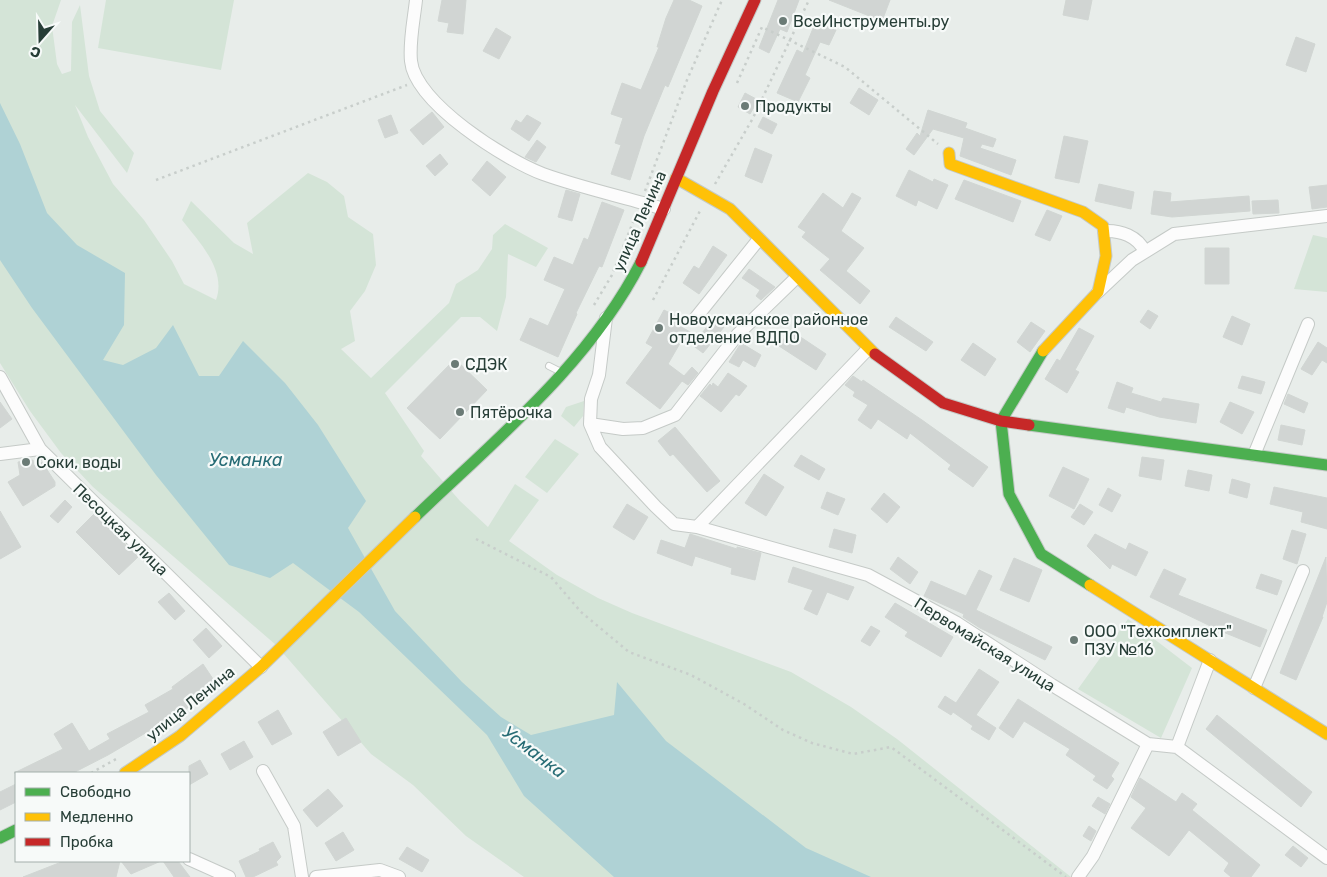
<svg xmlns="http://www.w3.org/2000/svg" width="1327" height="877" font-family="Rubik,sans-serif">
<rect width="100%" height="100%" fill="#e8edea"/>
<path fill="#d4e4d7" d="M0,0H61L52,26L57,64L62,74L71,71L72,22L80,5L89,76L100,111L134,153L127,173L75,105L88,137L113,184L144,220L172,261L184,284L216,300C227,270 199,242 182,220L191,201L234,243L253,254L247,223L308,173L327,182L344,196L348,217L373,234L376,265L365,291L350,311L355,341L341,349L371,378L449,303L456,284L478,270L492,249L493,235L505,224L548,248L536,267L508,254L506,297L497,331L480,317H461L385,393L424,451L421,456L460,501L488,527L515,484L539,500L509,541L557,575L598,598L632,613L791,672L851,707L897,739L1071,877H524L466,836L413,785L371,754L276,645L93,487L61,453L30,411L0,363Z
M106,0H234L221,70L98,48Z
M1313,235L1327,238V292L1294,289Z
M584,401L583,416L574,427L561,416L566,407Z
M555,439L579,454L547,493L525,477Z
M1128,619L1192,668L1161,738L1078,689Z"/>
<path fill="#afd2d5" d="M0,103L20,144L47,213L77,245L125,273L124,325L103,360L123,365L156,348L173,325L199,376H219L243,341L285,383L318,425L366,501L348,528L395,611L462,682L501,717L531,735L614,715L617,682L666,741L806,848L871,877H614L524,796L487,735L359,612L293,563L270,578L229,565L156,475L32,308L0,260Z"/>
<path fill="#d1d5d3" stroke="#d1d6d3" d="M442,0H466L463,34L447,32L449,23L438,21Z
M674,0H689L702,6L668,87L665,85L644,136L630,180L611,174L621,145L615,143L623,118L611,114L622,83L641,90L659,47H657L666,18Z
M778,0H799L787,32L780,29L769,53L759,48Z
M829,0H890L882,21Z
M1066,0H1092L1088,20L1063,15Z
M816,21L836,30L829,45L820,42L805,75L810,78L798,102L777,93L797,50L803,53Z
M496,28L511,37L499,59L483,51Z
M1296,37L1315,44L1306,72L1286,65Z
M859,88L878,100L869,115L850,103Z
M745,93L758,100L750,114L738,107Z
M928,110L967,123L965,128L996,139L993,147L982,144L980,148L1016,160L1011,175L960,156L964,138L933,129L914,155L906,149L917,133L920,136Z
M432,112L444,127L423,145L410,130Z
M391,115L398,133L385,138L378,120Z
M527,115L541,123L529,141L511,129L516,120L521,123Z
M763,117L777,124L772,134L758,127Z
M1064,136L1088,141L1079,183L1055,178Z
M537,140L546,147L536,162L525,157Z
M755,148L772,155L762,183L745,176Z
M440,154L448,164L435,176L426,166Z
M487,161L506,177L490,196L472,180Z
M909,170L933,182L934,179L948,185L937,209L918,200L916,206L896,196Z
M964,180L1021,201L1013,222L955,199Z
M1099,184L1134,192L1131,209L1095,201Z
M1327,185V207L1312,209L1309,187Z
M566,190L580,194L572,221L558,217Z
M1154,191L1171,193L1170,202L1249,196L1250,211L1172,217L1151,214Z
M823,193L843,208L852,193L861,198L841,231L864,248L846,271L870,291L860,304L820,270L830,259L802,237L806,232L798,227Z
M1278,200L1279,213L1253,214L1252,201Z
M602,202L624,210L602,267L599,266L576,313L577,314L558,357L520,340L530,318L548,326L565,289L544,280L554,257L573,265L584,238L588,240Z
M1047,210L1062,216L1050,241L1035,235Z
M713,246L727,255L699,294L683,283L694,266L699,269Z
M1205,248H1229V284H1205Z
M749,269L775,287L761,300L756,296L760,290L742,278Z
M664,310L680,318L676,324L699,337L713,319L724,327L703,353L683,338L668,364L684,376L692,367L698,373L688,385L682,381L660,409L626,383L653,347L646,343Z
M1148,310L1158,316L1150,329L1140,322Z
M1232,316L1250,324L1242,345L1223,337Z
M896,317L933,342L926,351L889,327Z
M1031,322L1045,331L1030,352L1017,342Z
M1079,328L1094,336L1075,370L1079,372L1067,393L1045,379L1057,359L1060,361Z
M790,330L826,354L816,370L779,346Z
M1318,342L1327,348V363L1322,360L1312,375L1301,369Z
M741,343L761,355L755,367L743,360L739,367L729,362Z
M973,343L996,359L985,376L961,360Z
M455,359L487,390L440,439L407,408Z
M728,373L747,386L739,396L736,394L721,412L700,396L710,384L712,386L713,383L718,387Z
M853,376L862,382L863,380L922,420L988,467L973,487L948,469L951,465L910,433L907,439L878,419L871,429L858,420L868,405L853,396L855,392L845,385Z
M1242,376L1265,382L1261,394L1238,388Z
M1117,382L1133,388L1131,393L1161,402L1163,398L1199,404L1196,423L1159,417L1126,407L1124,413L1108,408Z
M1288,394L1308,403L1304,413L1284,404Z
M0,402L12,419L0,428Z
M1230,402L1254,412L1242,434L1220,422Z
M1281,425L1305,430L1302,445L1278,440Z
M675,427L720,481L707,492L673,454L670,456L658,441Z
M801,455L825,469L819,480L794,466Z
M1142,457L1164,460L1161,480L1139,476Z
M33,460L34,466L42,462L44,465L55,482V486L23,506L8,482L20,475L18,462Z
M1063,467L1089,479L1074,509L1049,496Z
M1188,470L1212,475L1209,491L1185,486Z
M764,474L784,487L766,516L745,503Z
M1232,479L1250,484L1247,498L1229,493Z
M1274,487L1327,498V529L1301,522L1303,512L1270,504Z
M1108,488L1121,495L1112,512L1099,505Z
M827,492L845,499L838,515L821,508Z
M884,493L900,507L887,523L871,509Z
M65,500L72,507L58,523L50,516Z
M627,504L648,517L634,540L613,527Z
M1080,504L1093,512L1084,525L1071,517Z
M0,511L21,547L0,559Z
M94,514L138,557L119,575L76,532Z
M834,529L856,535L852,553L829,547Z
M1292,530L1306,534L1297,564L1283,559Z
M690,534L737,549V547L761,553L755,580L731,574L732,568L695,556L692,566L657,553L661,540L685,548Z
M1095,534L1126,550L1129,543L1148,552L1136,576L1112,564L1110,569L1087,546Z
M898,557L918,572L910,584L890,569Z
M1326,557L1327,602L1322,617H1323L1296,680L1280,673Z
M1014,558L1042,570L1029,602L1000,590Z
M793,567L854,587L848,600L827,592L817,615L804,609L813,590L788,582Z
M1164,569L1186,579L1178,595L1267,630L1260,647L1223,632L1150,597Z
M979,570L992,576L976,610L1052,647L1045,660L980,628L963,617L964,614L924,596L931,581L966,596Z
M1261,574L1282,581L1277,595L1256,588Z
M169,593L185,611L175,620L158,602Z
M895,603L953,637L941,657L905,636L908,632L885,617Z
M871,626L880,631L870,646L861,641Z
M206,628L222,646L209,658L193,640Z
M203,664L217,685L188,708L108,755L73,773H14L63,749L54,734L72,723L89,751L110,739L107,734L149,712L145,705L173,689L172,687Z
M979,669L999,682L976,715L996,728L989,740L971,729L973,726L953,712L951,715L938,707L945,696L956,703Z
M1018,699L1119,763L1111,776L1114,779L1107,789L1093,780L1096,776L1066,755L1070,749L1024,721L1013,738L999,728Z
M278,710L292,734L272,745L258,722Z
M1217,715L1312,792L1301,807L1206,729Z
M346,718L361,742L338,756L323,732Z
M244,741L253,757L230,770L221,754Z
M200,760L208,774L189,785V766Z
M1140,778L1176,802L1182,793L1197,804L1192,810L1260,865L1251,877H1231L1224,871L1229,863L1189,830L1169,856L1131,828L1146,808L1131,797Z
M16,784V802L0,810V792Z
M328,789L343,806L317,827L303,810Z
M1098,797L1110,804L1105,814L1092,806Z
M1089,826L1096,831L1091,841L1083,836Z
M343,832L354,850L336,861L325,843Z
M273,842L281,857L276,862L278,865L253,877H246L239,861L260,851L259,849Z
M1293,846L1308,858L1301,867L1285,855Z
M407,847L429,860L422,872L399,859Z
M64,861H120L116,877H23Z
M121,861H161L131,874Z
M163,861H178L190,877H174Z"/>
<g fill="none" stroke-linecap="round" stroke-linejoin="round">
<defs>
<path id="lane" d="M549,366L563,373"/>
<path id="street" d="M416,0C414,19 409,42 411,61C415,103 506,160 543,174C582,188 624,197 664,209
M1104,231C1120,230 1138,236 1145,252
M1098,292L1132,260L1174,234L1327,216
M606,318L599,375L591,399L590,424L600,447L656,507L674,524L697,527L868,349
M694,320L759,239
M0,377L40,449L261,667
M590,424L623,429L643,428L675,415L738,334L797,277
M0,454L40,449
M1254,455L1308,324
M697,527L868,575L957,623L1052,685L1148,744L1177,747L1210,660
M1254,688L1303,571
M1177,747L1327,858
M263,771L294,826L302,877
M189,859L229,877
M316,877L380,870L399,877
M1078,877L1093,856L1148,744"/>
<path id="fast" d="M1043,351L1001,421L1009,494L1041,554L1090,585
M1029,425L1327,465
M415,517C496,439 589,364 641,262
M0,838L16,830"/>
<path id="slow" d="M949,153L950,164L1083,212L1103,226L1106,256L1098,292L1043,351
M676,178L730,209L875,354
M1090,585L1327,734
M125,773L180,736L261,667L415,517"/>
<path id="jam" d="M641,262L713,91L755,0
M875,354L943,403L1001,421L1029,425"/>
</defs>
<use href="#lane" stroke="#c5cac7" stroke-width="8"/>
<use href="#street" stroke="#c5cac7" stroke-width="14"/>
<use href="#fast" stroke="#c4cac7" stroke-width="13"/>
<use href="#slow" stroke="#c4cac7" stroke-width="13"/>
<use href="#jam" stroke="#c4cac7" stroke-width="13"/>
<path stroke="#c8cecb" stroke-width="2.5" stroke-dasharray="2.5 4" stroke-linecap="butt" d="M737,83L762,27L845,67L938,144
M156,180L407,85
M715,184L753,118L809,0
M645,191L687,80L722,0
M653,300L701,209
M594,305L612,275L637,212
M476,539L551,577L581,612L629,652L691,675L744,704L783,730L812,743L853,754L891,747L1066,877
M91,773L118,758"/>
<use href="#lane" stroke="#fcfcfc" stroke-width="6"/>
<use href="#street" stroke="#fcfcfc" stroke-width="12"/>
<use href="#fast" stroke="#4caf50" stroke-width="11"/>
<use href="#slow" stroke="#ffc107" stroke-width="11"/>
<use href="#jam" stroke="#c62828" stroke-width="11"/>
</g>
<g fill="#6b7b76" stroke="#f7faf9" stroke-width="2">
<circle cx="783" cy="21" r="5"/>
<circle cx="745" cy="106" r="5"/>
<circle cx="659" cy="328" r="5"/>
<circle cx="455" cy="364" r="5"/>
<circle cx="460" cy="412" r="5"/>
<circle cx="26" cy="462" r="5"/>
<circle cx="1074" cy="640" r="5"/>
</g>
<g text-anchor="middle" stroke-width="4.5" stroke-linejoin="round" paint-order="stroke">
<g font-size="16" fill="#273e37" stroke="#f7faf9" text-anchor="start">
<text x="793" y="27">ВсеИнструменты.ру</text>
<text x="755" y="112">Продукты</text>
<text x="669" y="325">Новоусманское районное<tspan x="669" dy="18">отделение ВДПО</tspan></text>
<text x="465" y="370">СДЭК</text>
<text x="470" y="418">Пятёрочка</text>
<text x="36" y="468">Соки, воды</text>
<text x="1084" y="637">ООО "Техкомплект"<tspan x="1084" dy="18">ПЗУ №16</tspan></text>
</g>
<g font-size="16" fill="#273e37" stroke="#f7faf9">
<text transform="translate(639 221) rotate(-66)" y="6">улица Ленина</text>
<text transform="translate(121 529) rotate(44)" y="6">Песоцкая улица</text>
<text transform="translate(985 644) rotate(32)" y="6">Первомайская улица</text>
<text transform="translate(190 703) rotate(-39)" y="6">улица Ленина</text>
</g>
<g font-size="18" font-style="italic" fill="#276c75" stroke="#f7faf9">
<text x="246" y="466">Усманка</text>
<text transform="translate(534 752) rotate(37)" y="6">Усманка</text>
</g>
</g>
<rect x="15" y="772" width="175" height="90" fill="#f7faf9" stroke="#a4afab"/>
<rect x="25" y="788" width="25" height="8" fill="#4caf50" stroke="#a4afab"/>
<text x="60" y="797" font-size="15" fill="#273e37">Свободно</text>
<rect x="25" y="813" width="25" height="8" fill="#ffc107" stroke="#a4afab"/>
<text x="60" y="822" font-size="15" fill="#273e37">Медленно</text>
<rect x="25" y="838" width="25" height="8" fill="#c62828" stroke="#a4afab"/>
<text x="60" y="847" font-size="15" fill="#273e37">Пробка</text>
<g transform="translate(40 40) rotate(200)" stroke="#f7faf9" stroke-width="4" paint-order="stroke">
<path d="M0-4L9 19L0 12L-9 19Z" fill="#273e37"/>
<text y="-8" font-size="14" font-weight="bold" text-anchor="middle" fill="#273e37">С</text>
</g>
</svg>
